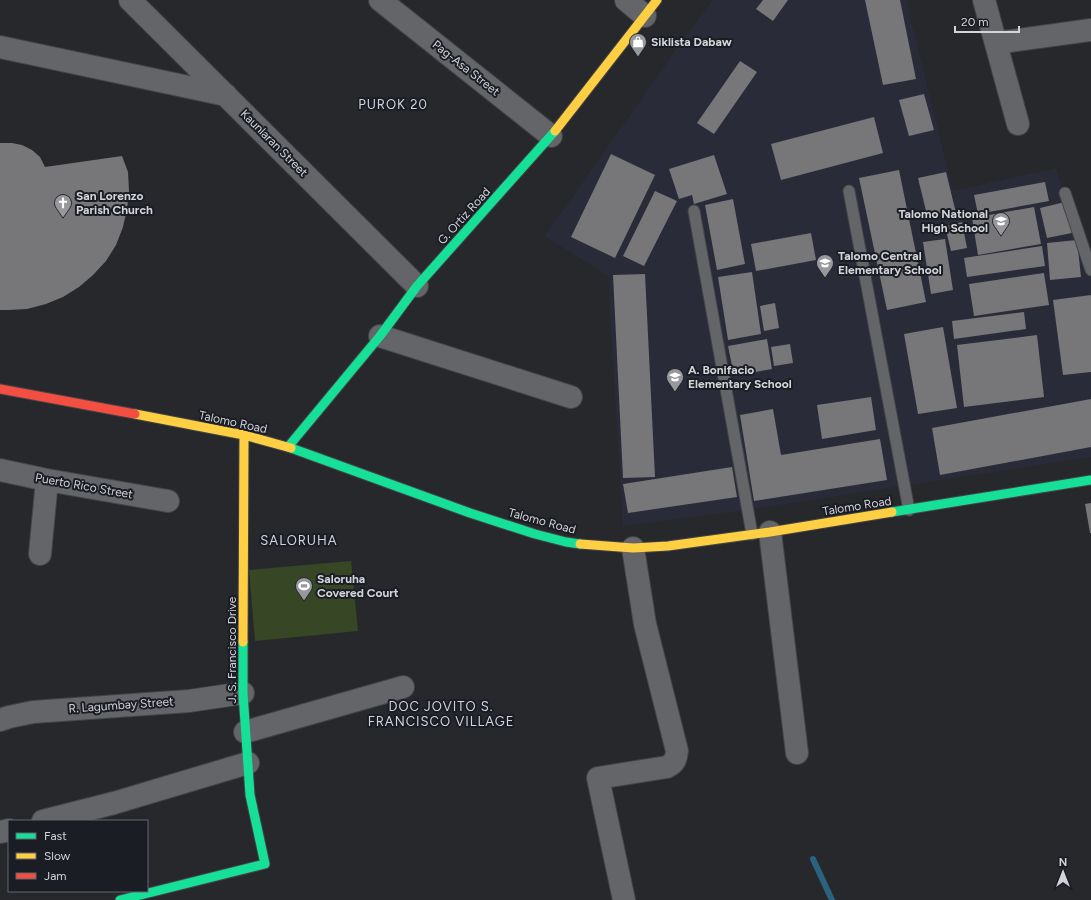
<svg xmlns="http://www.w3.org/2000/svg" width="1091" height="900" font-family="Figtree,sans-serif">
<rect width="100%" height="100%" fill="#27282c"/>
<path fill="#292c38" d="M713,0H906L953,191L1056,168L1091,280V457L753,509L623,526L608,276L545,236L678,47Z"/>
<path fill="#374625" d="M351,561L358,631L255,641L249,570Z"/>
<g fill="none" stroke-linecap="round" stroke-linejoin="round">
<path stroke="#2a627f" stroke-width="6" d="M813,859L832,900"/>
</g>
<path fill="#777678" d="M763,0H788L773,21L756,9Z
M865,0H900L916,79L883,85Z
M740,61L757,72L714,134L697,123Z
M924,94L934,130L909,136L899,100Z
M874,117L883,153L781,180L771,144Z
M0,143H12L22,145L32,150L40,157L45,167L122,156L128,172L129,191L127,209L123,227L116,245L106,261L93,275L79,287L63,297L46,304L27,309L8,310H0Z
M611,154L655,175L615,258L571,237Z
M714,155L727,194L694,204L692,195L679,199L669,169Z
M899,170L926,302L887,310L859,178Z
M946,172L956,213L928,219L918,178Z
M1045,182L1049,201L978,214L974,195Z
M655,191L677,201L644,266L623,256Z
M733,199L745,264L717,270L705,205Z
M1065,202L1072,233L1047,238L1040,208Z
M1034,207L1041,244L978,255L972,218Z
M962,222L967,248L951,251L945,226Z
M811,233L816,260L756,271L751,244Z
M945,239L953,290L931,294L923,242Z
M1077,240L1081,277L1050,280L1047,243Z
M1042,246L1045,266L967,277L964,258Z
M752,272L761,334L728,340L718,277Z
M1044,273L1049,305L974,316L969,284Z
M645,274L655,477L623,478L613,275Z
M1091,295V372L1063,375L1053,300Z
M775,303L779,328L764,331L760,306Z
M1024,312L1026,329L954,339L952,321Z
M943,327L957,408L918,414L904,334Z
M1037,335L1044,397L964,407L957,345Z
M767,339L772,369L734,376L728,346Z
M790,344L793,363L774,366L771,347Z
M871,397L876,430L822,439L817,405Z
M1091,399V447L940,475L932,428Z
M773,409L781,455L880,439L887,480L754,501L740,415Z
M732,467L737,497L628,513L623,484Z
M1091,503V533H1090L1085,504Z"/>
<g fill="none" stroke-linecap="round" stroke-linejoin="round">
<defs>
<path id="lane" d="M849,191L909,510
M1065,193L1091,270
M694,211L752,534"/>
<path id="street" d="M130,0L417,286
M380,0L551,136
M626,0L645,16
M984,0L1018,124
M996,43L1091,30
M0,47L226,95
M380,336L571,397
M0,470L47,480L168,501
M770,532L797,753
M40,554L47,480
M0,720L9,717L33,712L189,701L243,693
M245,732L403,687
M43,821L114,803L248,763
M0,832L9,830
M624,900L598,778L667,767C675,763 676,759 677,751L645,624L633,548"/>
<path id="fast" d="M288,447L380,336L417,286L555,131
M291,448L470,513L535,534L566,542L580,544
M892,512L1091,480
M120,900L265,864L250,795L243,693V642"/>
<path id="slow" d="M555,131L657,0
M135,414L244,435L291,448
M580,544L633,548L668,546L770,532L892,512
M243,642L244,435"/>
<path id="jam" d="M0,389L135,414"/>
</defs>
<use href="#lane" stroke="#434447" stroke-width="13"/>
<use href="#street" stroke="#434447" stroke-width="24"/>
<use href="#fast" stroke="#434447" stroke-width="11"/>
<use href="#slow" stroke="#434447" stroke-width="11"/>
<use href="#jam" stroke="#434447" stroke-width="11"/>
<use href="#lane" stroke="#646568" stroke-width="11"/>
<use href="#street" stroke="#646568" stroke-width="22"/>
<use href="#fast" stroke="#16e098" stroke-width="9"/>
<use href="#slow" stroke="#ffcf43" stroke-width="9"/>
<use href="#jam" stroke="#f24e42" stroke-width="9"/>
</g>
<defs>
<symbol id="shop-pin" viewBox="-11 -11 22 30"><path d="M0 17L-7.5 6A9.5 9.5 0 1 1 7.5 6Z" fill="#96989c" stroke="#1b1d24"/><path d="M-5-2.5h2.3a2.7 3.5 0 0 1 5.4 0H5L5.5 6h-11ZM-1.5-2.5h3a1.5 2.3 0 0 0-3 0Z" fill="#fff"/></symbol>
<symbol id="church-pin" viewBox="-11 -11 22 30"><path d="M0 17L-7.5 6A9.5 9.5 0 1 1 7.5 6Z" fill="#96989c" stroke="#1b1d24"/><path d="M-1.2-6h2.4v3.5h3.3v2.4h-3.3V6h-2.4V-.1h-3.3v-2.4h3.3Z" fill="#fff"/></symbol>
<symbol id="school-pin" viewBox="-11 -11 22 30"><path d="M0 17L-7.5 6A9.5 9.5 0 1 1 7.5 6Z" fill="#96989c" stroke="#1b1d24"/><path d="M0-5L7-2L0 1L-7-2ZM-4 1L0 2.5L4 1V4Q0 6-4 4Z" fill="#fff"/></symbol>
<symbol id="stadium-pin" viewBox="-11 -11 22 30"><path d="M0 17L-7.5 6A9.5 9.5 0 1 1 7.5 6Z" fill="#96989c" stroke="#1b1d24"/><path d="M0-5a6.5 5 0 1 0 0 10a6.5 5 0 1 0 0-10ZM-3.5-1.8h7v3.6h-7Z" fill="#fff"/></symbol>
</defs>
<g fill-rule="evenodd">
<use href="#shop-pin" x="628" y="32" width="20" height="27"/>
<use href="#church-pin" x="53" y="193" width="20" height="27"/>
<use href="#school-pin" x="991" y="211" width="20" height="27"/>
<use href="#school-pin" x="815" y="253" width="20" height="27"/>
<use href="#school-pin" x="665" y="367" width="20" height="27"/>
<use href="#stadium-pin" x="294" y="576" width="20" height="27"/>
</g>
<g text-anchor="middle" stroke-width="4" stroke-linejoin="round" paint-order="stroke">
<g font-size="12" font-weight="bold" fill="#d2d4d9" stroke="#1b1d24" text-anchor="start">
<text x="651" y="46">Siklista Dabaw</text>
<text x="76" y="200">San Lorenzo<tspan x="76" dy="14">Parish Church</tspan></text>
<text x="988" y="218" text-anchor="end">Talomo National<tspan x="988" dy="14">High School</tspan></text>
<text x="838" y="260">Talomo Central<tspan x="838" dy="14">Elementary School</tspan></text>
<text x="688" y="374">A. Bonifacio<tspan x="688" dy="14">Elementary School</tspan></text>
<text x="317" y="583">Saloruha<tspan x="317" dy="14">Covered Court</tspan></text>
</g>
<g font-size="12" fill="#d2d4d9" stroke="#1b1d24">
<text transform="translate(466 68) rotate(38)" y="4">Pag-Asa Street</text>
<text transform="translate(274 143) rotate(45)" y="4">Kaunlaran Street</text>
<text transform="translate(464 216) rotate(-48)" y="4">G. Ortiz Road</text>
<text transform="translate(233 422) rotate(12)" y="4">Talomo Road</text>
<text transform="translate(84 486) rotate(10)" y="4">Puerto Rico Street</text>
<text transform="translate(857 506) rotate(-9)" y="4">Talomo Road</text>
<text transform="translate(542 521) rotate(15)" y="4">Talomo Road</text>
<text transform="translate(232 650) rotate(-90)" y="4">J. S. Francisco Drive</text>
<text transform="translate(121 705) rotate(-4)" y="4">R. Lagumbay Street</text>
</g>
<g font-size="13" letter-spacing="1" fill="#d2d5df" stroke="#1b1d24">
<text x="393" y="109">PUROK 20</text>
<text x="299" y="545">SALORUHA</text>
<text x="441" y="711">DOC JOVITO S.<tspan x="441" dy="15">FRANCISCO VILLAGE</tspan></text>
</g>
</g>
<rect x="8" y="820" width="140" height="72" fill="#1b1d24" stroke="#64666c"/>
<rect x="16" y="833" width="20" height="6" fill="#16e098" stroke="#64666c"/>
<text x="44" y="840" font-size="12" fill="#d2d4d9">Fast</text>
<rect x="16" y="853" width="20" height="6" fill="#ffcf43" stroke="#64666c"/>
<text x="44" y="860" font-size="12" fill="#d2d4d9">Slow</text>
<rect x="16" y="873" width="20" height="6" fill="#f24e42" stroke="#64666c"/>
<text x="44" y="880" font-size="12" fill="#d2d4d9">Jam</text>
<g transform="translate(1063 872)" stroke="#1b1d24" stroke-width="3" paint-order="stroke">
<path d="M0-3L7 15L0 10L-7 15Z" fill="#d2d4d9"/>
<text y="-6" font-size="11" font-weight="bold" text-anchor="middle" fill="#d2d4d9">N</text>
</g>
<path d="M955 26v6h64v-6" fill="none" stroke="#d2d4d9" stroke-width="2"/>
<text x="961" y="26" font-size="12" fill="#d2d4d9" stroke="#1b1d24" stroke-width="3" paint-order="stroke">20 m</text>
</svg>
